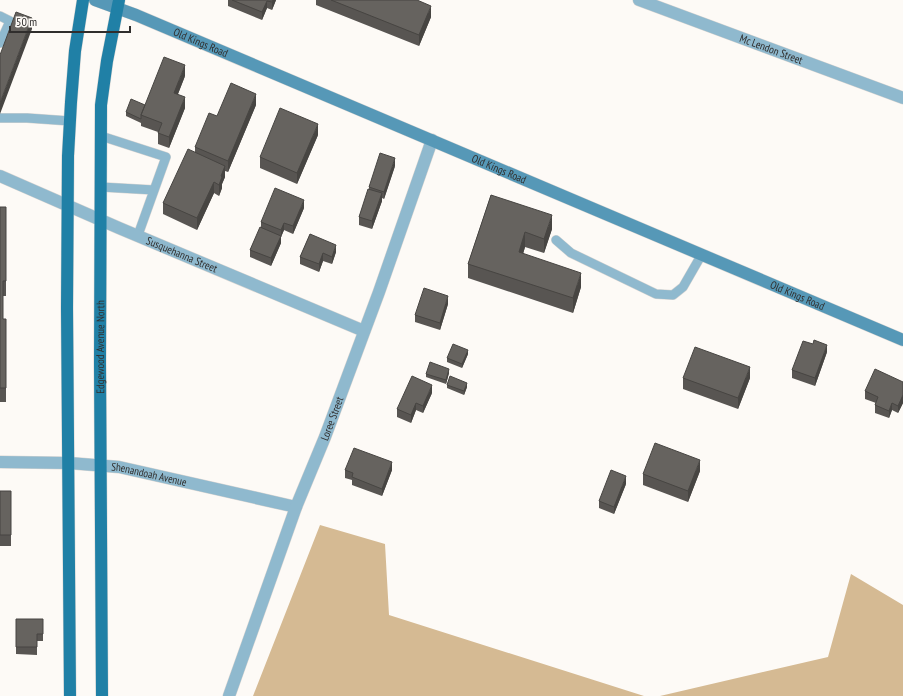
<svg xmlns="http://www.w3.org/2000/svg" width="903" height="696" font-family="'PT Sans Narrow',sans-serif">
<rect width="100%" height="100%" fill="#fdfaf6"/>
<path fill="#d5ba93" d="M320,525L385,544L389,615L644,696H253Z
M851,574L903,605V696H660L828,657Z"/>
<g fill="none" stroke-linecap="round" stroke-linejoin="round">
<defs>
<path id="lane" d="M0,16L10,21L0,43
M0,118H27L70,121
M101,136L166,157L138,235
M101,187L154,190
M556,240L571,253L656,294L673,295L683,287L702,254"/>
<g id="street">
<path id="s1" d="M639,0L903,98"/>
<path id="s2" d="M0,176L119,228L364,331"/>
<path id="s3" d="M0,462L69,463L119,467L296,507"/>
<path id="s4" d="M229,696L296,507L325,437L379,292L432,140"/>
</g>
<g id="secondary">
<path id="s5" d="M95,0L136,15L903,340"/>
</g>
<g id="primary">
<path d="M70,696L67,308L68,156L71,102L75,51L83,0"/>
<path id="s6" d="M102,696L100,363L101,105L107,61L119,0"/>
</g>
</defs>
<use href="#lane" stroke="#d8d5d2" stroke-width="10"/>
<use href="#street" stroke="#d8d5d2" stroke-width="13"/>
<use href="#secondary" stroke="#d8d5d2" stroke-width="13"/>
<use href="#primary" stroke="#d8d5d2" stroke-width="13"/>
<use href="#lane" stroke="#8fb9ce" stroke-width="9"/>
<use href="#street" stroke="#8fb9ce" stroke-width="12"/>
<use href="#secondary" stroke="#5698b7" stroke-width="12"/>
<use href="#primary" stroke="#2080a6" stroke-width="12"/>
</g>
<path fill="#585552" d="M228,0H276L272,10L267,8L262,20L228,6Z
M316,0H417L431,17L419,46L316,5Z
M185,76L178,94L185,108L169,148L158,144V132L141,126V123L126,116V112L145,105Z
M256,105L228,172L225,171V177L222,184V188L219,196L214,193L197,230L163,214V203L195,152V147L217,116Z
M318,135L297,184L260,168V157Z
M395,166L384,199L382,198V201L372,229L359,225V217L369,189V187Z
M491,195L552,229L544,253L525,247L523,254L581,287L573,313L468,278V264Z
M0,207H6V296H3V319H6V402H0Z
M304,208L293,234L284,230L281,237V243L271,266L250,257V250L261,227V222Z
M310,234L336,252L332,264L323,261L319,272L300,264V257Z
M448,304L440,330L415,322V315Z
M827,352L815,386L792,378V370Z
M468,354L462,368L447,362V358Z
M449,373L446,384L426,377V374Z
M683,378H750L738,409L683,389Z
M903,382V403L898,413L892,410L889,418L875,413V405L876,403L865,399V391Z
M447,385L467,387L464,395L447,388Z
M432,393L423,413L416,410L411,423L397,417V409Z
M345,470H392L382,496L352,485V480L345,478Z
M700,471L688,502L643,485V474Z
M626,484L614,514L599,508V501Z
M0,491H11V546H0Z
M16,619H43V641H37V655L16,654Z"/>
<path fill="#474542" d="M273,0H276L272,10V2Z
M267,1V8L262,20V12Z
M431,6V17L419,46V35Z
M32,18V29L0,114V103Z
M185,65V76L174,104V93Z
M256,94V105L228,172V161Z
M185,97V108L169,148V137Z
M318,124V135L297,184V173Z
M395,158V166L384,199V192Z
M225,166V177L222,184V188L219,196V185L221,176Z
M214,182V193L197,230V218Z
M382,193V201L372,229V221Z
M304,200V208L293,234V226Z
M552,215V229L544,253V239Z
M284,223V230L281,237V243L271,266V258L281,236V230Z
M525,232V247L519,267V252Z
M336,245V252L332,264V257Z
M323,253V261L319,272V264Z
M581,273V287L573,313V298Z
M448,296V304L440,330V323Z
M827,345V352L815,386V378Z
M468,350V354L462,368V364Z
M750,367V378L738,409V398Z
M449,369V373L446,384V380Z
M467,383V387L464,395V391Z
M432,385V393L423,413V406Z
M903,395V403L898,413V406Z
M416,403V410L411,423V415Z
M892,403V410L889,418V411Z
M700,460V471L688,502V491Z
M392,462V470L382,496V489Z
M626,476V484L614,514V507Z"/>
<path fill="#66635f" stroke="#474542" d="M232,0H273L272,2L267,1L262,12Z
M331,0H417L431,6L419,35Z
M16,12L32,18L0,103V55Z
M164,57L185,65L174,93L185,97L169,137L158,133L162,123L141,115Z
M231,83L256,94L228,161L195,147L209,113L217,116Z
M131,99L145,105L141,115V119L126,112Z
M280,108L318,124L297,173L260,157Z
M188,149L225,166L221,176L222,177L219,185L214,182L197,218L163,203Z
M380,153L395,158L384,192L369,187Z
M275,188L304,200L293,226L284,223L281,230L261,222Z
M368,189L382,193L372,221L359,217Z
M491,195L552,215L544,239L525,232L519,252L581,273L573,298L468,264Z
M0,207H6V281H3V319H6V388H0Z
M260,227L281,236L271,258L250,250Z
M310,234L336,245L332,257L323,253L319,264L300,257Z
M424,288L448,296L440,323L415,315Z
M814,340L827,345L815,378L792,370L803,341L813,344Z
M453,344L468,350L462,364L447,358Z
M695,347L750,367L738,398L683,378Z
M430,362L449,369L446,380L426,374Z
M875,369L903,382V395L898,406L892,403L889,411L875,405L878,397L865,391Z
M412,376L432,385L423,406L416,403L411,415L397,409Z
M450,376L467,383L464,391L447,385Z
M655,443L700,460L688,491L643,474Z
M354,448L392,462L382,489L352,477L353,473L345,470Z
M611,470L626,476L614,507L599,501Z
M0,491H11V535H0Z
M16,619H43V634H37V647H16Z"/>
<g text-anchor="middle" stroke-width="4" stroke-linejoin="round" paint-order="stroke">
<g font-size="11" fill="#302e2d" stroke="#fdfaf6">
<text dy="4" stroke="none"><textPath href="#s5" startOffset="114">Old Kings Road</textPath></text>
<text dy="4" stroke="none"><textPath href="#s1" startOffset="141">Mc Lendon Street</textPath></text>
<text dy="4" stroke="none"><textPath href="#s5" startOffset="438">Old Kings Road</textPath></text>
<text dy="4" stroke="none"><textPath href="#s2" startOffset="198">Susquehanna Street</textPath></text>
<text dy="4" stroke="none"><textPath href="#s5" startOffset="762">Old Kings Road</textPath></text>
<text dy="4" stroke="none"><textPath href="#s6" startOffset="349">Edgewood Avenue North</textPath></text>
<text dy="4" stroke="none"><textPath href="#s4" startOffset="296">Loree Street</textPath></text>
<text dy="4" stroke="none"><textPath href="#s3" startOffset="150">Shenandoah Avenue</textPath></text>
</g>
</g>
<path d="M10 26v6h120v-6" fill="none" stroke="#302e2d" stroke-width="2"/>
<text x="16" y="26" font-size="12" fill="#302e2d" stroke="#fdfaf6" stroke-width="3" paint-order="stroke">50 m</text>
</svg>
